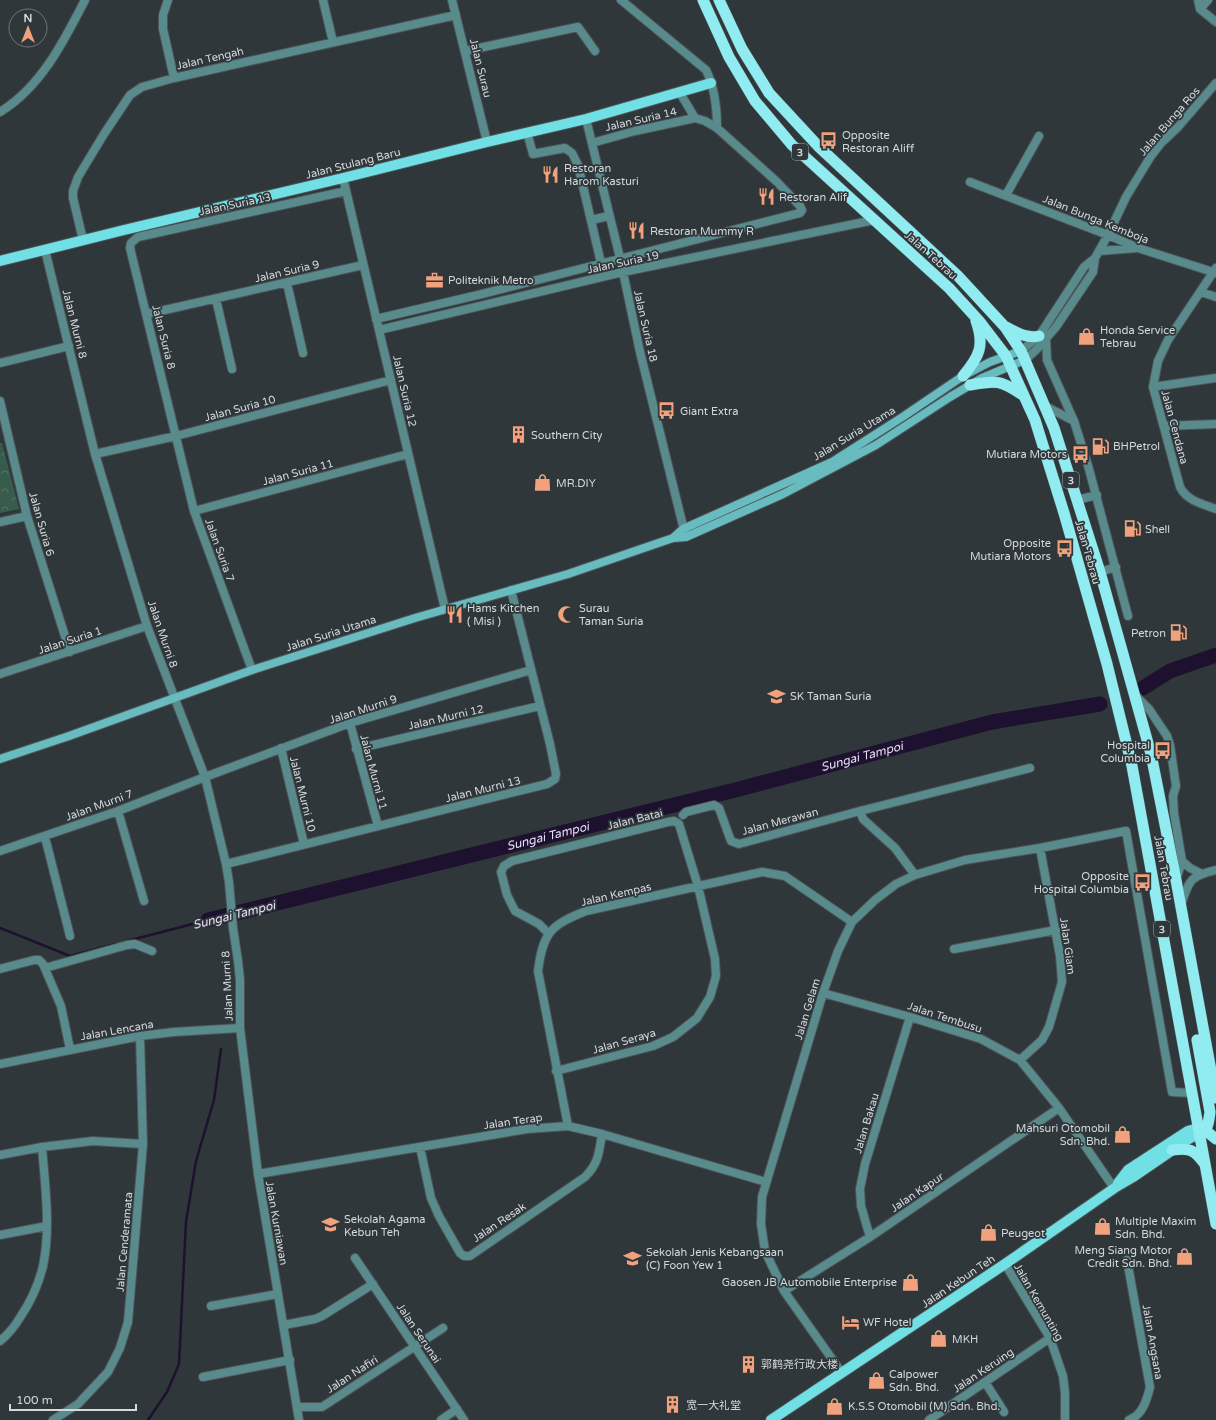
<svg xmlns="http://www.w3.org/2000/svg" width="1216" height="1420" font-family="'Varela Round','Noto Sans SC',sans-serif">
<defs>
<pattern id="park-crowns" width="20" height="18" patternUnits="userSpaceOnUse"><rect width="20" height="18" fill="#385c4b"/><path d="M2 6a3 3 0 1 1 6 0M12 15a3 3 0 1 1 6 0" fill="none" stroke="#547364"/></pattern>
</defs>
<rect width="100%" height="100%" fill="#2f373b"/>
<path fill="url(#park-crowns)" d="M0,443H2L19,509L0,513Z"/>
<g fill="none" stroke-linecap="round" stroke-linejoin="round">
<path stroke="#1e112f" stroke-width="2.5" d="M0,928L70,956L115,944
M127,941L208,920
M148,1420L167,1392L179,1364L186,1222L196,1161L214,1100L221,1049"/>
<g stroke="#1e112f" stroke-width="15">
<path d="M1143,688L1170,671L1216,655"/>
<path id="s1" d="M208,920L739,789L992,722L1100,704"/>
</g>
<defs>
<path id="minor" d="M168,0L163,15V29L174,78
M323,0L333,42
M452,0L487,142
M621,0L706,70C715,88 717,108 717,128
M1198,0L1200,9L1216,22
M1200,9L1208,0
M465,51L578,27L595,51
M0,112C41,87 64,41 85,0
M586,119L620,258L640,352L685,534
M527,132L533,154L565,148L572,153L578,165L601,263
M592,143L635,131L695,118
M343,178L445,609
M970,182L1108,235L1138,248L1216,273
M1006,195L1039,136
M591,220L609,216
M83,240L73,198V191L78,177L104,134L130,95L142,87L174,78L456,15
M1099,251L1137,248
M1216,268L1168,340L1158,361L1153,387L1180,487C1187,501 1203,504 1216,509
M287,283L303,353
M1201,292L1216,297
M216,299L232,369
M147,314L363,265
M376,319L482,294L800,213L802,210L800,206L776,181L717,128L705,121L695,118L680,93
M379,330L623,272L874,220
M1046,338L1047,360L1074,421L1089,469L1128,616
M1021,351L1039,336L1084,267L1095,258L1108,235L1126,197L1151,156L1161,143L1178,127L1216,83
M1025,360L1037,349L1056,327L1093,272L1095,258
M0,363L69,346
M1153,387L1216,378
M0,401L27,516L70,652
M1045,406L1074,421
M1164,426L1216,424
M95,454L176,436L391,380
M1077,500L1097,495
M194,511L408,454
M0,522L27,516
M1100,572L1116,567
M252,670L194,511L130,248L131,243L138,237L346,191
M0,674L147,626
M1135,695L1149,709L1167,736L1170,745L1176,786L1173,796L1174,813L1182,861L1176,880
M350,723L378,826
M281,748L304,844
M356,749L540,706
M118,811L144,901
M860,811L863,819L895,848L915,875
M683,815L686,812L714,805L719,808L731,841L739,844L860,811L1030,768
M45,837L70,936
M0,851L118,811L205,777L350,723L531,670
M1182,861L1190,868L1200,873
M226,864L547,784L555,779L556,774L550,744L511,590
M1181,905C1189,880 1190,876 1216,870
M549,934L539,924L515,911L507,895L501,872L504,866L512,861L668,822L674,821L679,824L698,886L715,959L716,976L710,997L697,1018L673,1037L653,1046L556,1071
M954,949L1056,930
M45,968L127,945L135,944L152,951
M0,969L34,960H39L43,964L61,1006L70,1049
M823,993L910,1017L981,1039L1020,1060L1059,1108L1114,1188
M1020,1060L1042,1040L1049,1027L1062,982L1060,956L1040,848
M0,1064L140,1036L174,1032L240,1028
M568,1126L538,971C543,932 551,925 586,911L762,872L785,876L852,922
M420,1147L431,1198L439,1216L460,1253L464,1256H470L585,1177C599,1163 599,1152 602,1134
M0,1155L42,1147L93,1141L143,1144
M258,1174L527,1129L568,1126L602,1134L766,1182
M0,1235L47,1226
M870,1237L861,1206L860,1189L865,1164L910,1017
M355,1258L464,1420
M1127,1260L1150,1387C1147,1399 1143,1415 1129,1420
M1005,1264L1050,1338L1063,1376L1065,1393V1420
M784,1291L870,1237L1059,1108
M211,1306L278,1294
M284,1325L315,1319L322,1316L373,1284
M0,1341C9,1334 15,1326 21,1316C31,1301 39,1283 43,1266C51,1228 45,1185 42,1147
M842,1373L784,1291L765,1251L761,1224L762,1197L823,993L838,951L852,922L875,900L896,884L915,875L965,860L1040,848L1126,831L1172,1092L1191,1093
M203,1377L290,1360
M985,1382L1004,1412
M297,1407H322L443,1328
M53,1420L78,1404L108,1372L120,1348L128,1322L143,1144L140,1036
M441,1420L457,1409
M929,1420L1050,1338"/>
<path id="tertiary" d="M45,250L95,454L147,626L205,777L226,864L229,882L233,928L238,961L240,980V1028L258,1174L299,1420"/>
<path id="secondary" d="M673,538L683,529L832,462L904,416L963,376L990,362L1021,351
M0,759L69,736L252,670L415,618L568,574L673,538L686,537L783,494L876,445L950,397L982,378L1025,360"/>
<path id="primary" d="M0,261L124,230L343,178L487,142L586,119L711,83
M1118,1183L1128,1170L1188,1131L1198,1128
M771,1420L1005,1264L1116,1187L1133,1177L1190,1138L1199,1135"/>
<path id="trunk" d="M703,0L729,57L755,101L792,145L949,288L980,322L1006,356L1035,420L1064,513L1107,664L1132,766L1216,1224
M719,0L742,49L769,93L819,147L958,276L1005,327L1021,351L1054,428L1100,572L1151,754L1176,880L1216,1098
M1006,327C1016,332 1026,339 1039,336
M963,376C979,357 985,346 976,321
M970,385C997,380 1001,380 1024,396
M1197,1040L1210,1112C1209,1120 1208,1132 1199,1135
M1198,1128L1205,1130L1216,1139
M1172,1150C1189,1148 1194,1149 1204,1163"/>
</defs>
<use href="#minor" stroke="#4d5458" stroke-width="10"/>
<use href="#tertiary" stroke="#4d5458" stroke-width="10"/>
<use href="#secondary" stroke="#4d5458" stroke-width="10"/>
<use href="#primary" stroke="#4d5458" stroke-width="12"/>
<use href="#trunk" stroke="#4d5458" stroke-width="12"/>
<use href="#minor" stroke="#598b8c" stroke-width="8"/>
<use href="#tertiary" stroke="#598b8c" stroke-width="8"/>
<use href="#secondary" stroke="#68bbbe" stroke-width="8"/>
<use href="#primary" stroke="#71e0e4" stroke-width="10"/>
<use href="#trunk" stroke="#90ecf0" stroke-width="11"/>
</g>
<defs>
<symbol id="bus-bare" viewBox="-9 -9 18 18"><path d="M-5-6H5V4H4V6H2V4H-2V6H-4V4H-5ZM-3.5-4V0h7V-4ZM-3.5 1.2v1.5H-2V1.2ZM2 1.2v1.5H3.5V1.2Z" fill="#f1a17c" stroke="#2f373b" stroke-width="2.5" paint-order="stroke"/></symbol>
<symbol id="restaurant-bare" viewBox="-9 -9 18 18"><path d="M-5-6h1v4h1v-4h1v4h1v-4h1v5L-1.5 .5V6h-2V.5L-5-1ZM5-6V6H3V1.5H1.5Q1.5-4 5-6Z" fill="#f1a17c" stroke="#2f373b" stroke-width="2.5" paint-order="stroke"/></symbol>
<symbol id="office-bare" viewBox="-9 -9 18 18"><path d="M-6-3h4V-5.5h4V-3h4V5H-6ZM-1-4.5V-3h2v-1.5ZM-6 0V1H6V0Z" fill="#f1a17c" stroke="#2f373b" stroke-width="2.5" paint-order="stroke"/></symbol>
<symbol id="shop-bare" viewBox="-9 -9 18 18"><path d="M-5-2.5h2.3a2.7 3.5 0 0 1 5.4 0H5L5.5 6h-11ZM-1.5-2.5h3a1.5 2.3 0 0 0-3 0Z" fill="#f1a17c" stroke="#2f373b" stroke-width="2.5" paint-order="stroke"/></symbol>
<symbol id="building-bare" viewBox="-9 -9 18 18"><path d="M-4-6H4V6H1V3H-1V6H-4ZM-2.5-4.3h1.7v1.8h-1.7ZM.8-4.3h1.7v1.8H.8ZM-2.5-1h1.7V.8h-1.7ZM.8-1h1.7V.8H.8Z" fill="#f1a17c" stroke="#2f373b" stroke-width="2.5" paint-order="stroke"/></symbol>
<symbol id="fuel-bare" viewBox="-9 -9 18 18"><path d="M-5.5-6h7V0h2V4h1.3V-2.5L3-4.5l.8-.8L6-3V5H2.5V1h-1V6h-7ZM-4.2-4.7v3.2H.2V-4.7Z" fill="#f1a17c" stroke="#2f373b" stroke-width="2.5" paint-order="stroke"/></symbol>
<symbol id="mosque-bare" viewBox="-9 -9 18 18"><path d="M3.5-4.9A6 6 0 1 0 3.5 4.9A5 5 0 1 1 3.5-4.9Z" fill="#f1a17c" stroke="#2f373b" stroke-width="2.5" paint-order="stroke"/></symbol>
<symbol id="school-bare" viewBox="-9 -9 18 18"><path d="M0-5L7-2L0 1L-7-2ZM-4 1L0 2.5L4 1V4Q0 6-4 4Z" fill="#f1a17c" stroke="#2f373b" stroke-width="2.5" paint-order="stroke"/></symbol>
<symbol id="hotel-bare" viewBox="-9 -9 18 18"><path d="M-6-4.5h1.5V1H6V5H4.5V3h-9V5H-6ZM-4 0a1.8 1.8 0 1 1 3.6 0ZM.5 0V-2.5h3Q6-2.5 6 0Z" fill="#f1a17c" stroke="#2f373b" stroke-width="2.5" paint-order="stroke"/></symbol>
</defs>
<g fill-rule="evenodd">
<use href="#bus-bare" x="816" y="128" width="25" height="25"/>
<use href="#restaurant-bare" x="538" y="162" width="25" height="25"/>
<use href="#restaurant-bare" x="754" y="184" width="25" height="25"/>
<use href="#restaurant-bare" x="624" y="218" width="25" height="25"/>
<use href="#office-bare" x="422" y="268" width="25" height="25"/>
<use href="#shop-bare" x="1074" y="324" width="25" height="25"/>
<use href="#bus-bare" x="654" y="398" width="25" height="25"/>
<use href="#building-bare" x="506" y="422" width="25" height="25"/>
<use href="#fuel-bare" x="1088" y="434" width="25" height="25"/>
<use href="#bus-bare" x="1068" y="442" width="25" height="25"/>
<use href="#shop-bare" x="530" y="470" width="25" height="25"/>
<use href="#fuel-bare" x="1120" y="516" width="25" height="25"/>
<use href="#bus-bare" x="1052" y="536" width="25" height="25"/>
<use href="#restaurant-bare" x="442" y="602" width="25" height="25"/>
<use href="#mosque-bare" x="554" y="602" width="25" height="25"/>
<use href="#fuel-bare" x="1166" y="620" width="25" height="25"/>
<use href="#school-bare" x="764" y="684" width="25" height="25"/>
<use href="#bus-bare" x="1150" y="738" width="25" height="25"/>
<use href="#bus-bare" x="1130" y="870" width="25" height="25"/>
<use href="#shop-bare" x="1110" y="1122" width="25" height="25"/>
<use href="#school-bare" x="318" y="1212" width="25" height="25"/>
<use href="#shop-bare" x="1090" y="1214" width="25" height="25"/>
<use href="#shop-bare" x="976" y="1220" width="25" height="25"/>
<use href="#shop-bare" x="1172" y="1244" width="25" height="25"/>
<use href="#school-bare" x="620" y="1246" width="25" height="25"/>
<use href="#shop-bare" x="898" y="1270" width="25" height="25"/>
<use href="#hotel-bare" x="838" y="1310" width="25" height="25"/>
<use href="#shop-bare" x="926" y="1326" width="25" height="25"/>
<use href="#building-bare" x="736" y="1352" width="25" height="25"/>
<use href="#shop-bare" x="864" y="1368" width="25" height="25"/>
<use href="#building-bare" x="660" y="1392" width="25" height="25"/>
<use href="#shop-bare" x="822" y="1394" width="25" height="25"/>
</g>
<g text-anchor="middle" stroke-width="3.5" stroke-linejoin="round" paint-order="stroke">
<g fill="#2f373b" stroke="#a2a8ac" stroke-width="1">
<rect x="792" y="144" width="16" height="16" rx="3"/>
<rect x="1063" y="472" width="16" height="16" rx="3"/>
<rect x="1154" y="921" width="16" height="16" rx="3"/>
</g>
<g font-size="10" font-weight="bold" fill="#d4d9dc">
<text x="800" y="156">3</text>
<text x="1071" y="484">3</text>
<text x="1162" y="933">3</text>
</g>
<g font-size="11" fill="#d4d9dc" stroke="#2f373b">
<text transform="translate(210 58) rotate(-13)" y="4">Jalan Tengah</text>
<text transform="translate(481 68) rotate(76)" y="4">Jalan Surau</text>
<text transform="translate(641 119) rotate(-13)" y="4">Jalan Suria 14</text>
<text transform="translate(1169 121) rotate(-49)" y="4">Jalan Bunga Ros</text>
<text transform="translate(353 163) rotate(-14)" y="4">Jalan Stulang Baru</text>
<text transform="translate(235 204) rotate(-12)" y="4">Jalan Suria 13</text>
<text transform="translate(1096 219) rotate(22)" y="4">Jalan Bunga Kemboja</text>
<text transform="translate(931 255) rotate(42)" y="4">Jalan Tebrau</text>
<text transform="translate(623 262) rotate(-12)" y="4">Jalan Suria 19</text>
<text transform="translate(287 271) rotate(-13)" y="4">Jalan Suria 9</text>
<text transform="translate(75 324) rotate(76)" y="4">Jalan Murni 8</text>
<text transform="translate(646 326) rotate(77)" y="4">Jalan Suria 18</text>
<text transform="translate(164 337) rotate(76)" y="4">Jalan Suria 8</text>
<text transform="translate(405 391) rotate(77)" y="4">Jalan Suria 12</text>
<text transform="translate(240 408) rotate(-15)" y="4">Jalan Suria 10</text>
<text transform="translate(1175 427) rotate(75)" y="4">Jalan Cendana</text>
<text transform="translate(854 433) rotate(-31)" y="4">Jalan Suria Utama</text>
<text transform="translate(298 472) rotate(-15)" y="4">Jalan Suria 11</text>
<text transform="translate(42 524) rotate(74)" y="4">Jalan Suria 6</text>
<text transform="translate(220 550) rotate(70)" y="4">Jalan Suria 7</text>
<text transform="translate(1088 552) rotate(74)" y="4">Jalan Tebrau</text>
<text transform="translate(331 633) rotate(-18)" y="4">Jalan Suria Utama</text>
<text transform="translate(163 634) rotate(71)" y="4">Jalan Murni 8</text>
<text transform="translate(70 640) rotate(-18)" y="4">Jalan Suria 1</text>
<text transform="translate(363 709) rotate(-18)" y="4">Jalan Murni 9</text>
<text transform="translate(446 717) rotate(-13)" y="4">Jalan Murni 12</text>
<text transform="translate(374 772) rotate(75)" y="4">Jalan Murni 11</text>
<text transform="translate(483 789) rotate(-14)" y="4">Jalan Murni 13</text>
<text transform="translate(303 794) rotate(76)" y="4">Jalan Murni 10</text>
<text transform="translate(99 805) rotate(-20)" y="4">Jalan Murni 7</text>
<text transform="translate(635 819) rotate(-14)" y="4">Jalan Batai</text>
<text transform="translate(780 821) rotate(-15)" y="4">Jalan Merawan</text>
<text transform="translate(1164 868) rotate(80)" y="4">Jalan Tebrau</text>
<text transform="translate(616 894) rotate(-13)" y="4">Jalan Kempas</text>
<text transform="translate(1068 946) rotate(82)" y="4">Jalan Giam</text>
<text transform="translate(227 986) rotate(-93)" y="4">Jalan Murni 8</text>
<text transform="translate(807 1009) rotate(-73)" y="4">Jalan Gelam</text>
<text transform="translate(945 1017) rotate(18)" y="4">Jalan Tembusu</text>
<text transform="translate(117 1030) rotate(-10)" y="4">Jalan Lencana</text>
<text transform="translate(624 1041) rotate(-16)" y="4">Jalan Seraya</text>
<text transform="translate(513 1121) rotate(-8)" y="4">Jalan Terap</text>
<text transform="translate(866 1123) rotate(-73)" y="4">Jalan Bakau</text>
<text transform="translate(917 1192) rotate(-34)" y="4">Jalan Kapur</text>
<text transform="translate(499 1222) rotate(-34)" y="4">Jalan Resak</text>
<text transform="translate(277 1223) rotate(80)" y="4">Jalan Kurniawan</text>
<text transform="translate(124 1242) rotate(-85)" y="4">Jalan Cenderamata</text>
<text transform="translate(958 1281) rotate(-34)" y="4">Jalan Kebun Teh</text>
<text transform="translate(1039 1302) rotate(60)" y="4">Jalan Kemunting</text>
<text transform="translate(419 1333) rotate(56)" y="4">Jalan Serunai</text>
<text transform="translate(1153 1342) rotate(80)" y="4">Jalan Angsana</text>
<text transform="translate(983 1370) rotate(-34)" y="4">Jalan Keruing</text>
<text transform="translate(352 1374) rotate(-33)" y="4">Jalan Nafiri</text>
</g>
<g font-size="11" fill="#d4d9dc" stroke="#2f373b" text-anchor="start">
<text x="842" y="139">Opposite<tspan x="842" dy="13">Restoran Aliff</tspan></text>
<text x="564" y="172">Restoran<tspan x="564" dy="13">Harom Kasturi</tspan></text>
<text x="779" y="201">Restoran Alif</text>
<text x="650" y="235">Restoran Mummy R</text>
<text x="448" y="284">Politeknik Metro</text>
<text x="1100" y="334">Honda Service<tspan x="1100" dy="13">Tebrau</tspan></text>
<text x="680" y="415">Giant Extra</text>
<text x="531" y="439">Southern City</text>
<text x="1113" y="450">BHPetrol</text>
<text x="1067" y="458" text-anchor="end">Mutiara Motors</text>
<text x="556" y="487">MR.DIY</text>
<text x="1145" y="533">Shell</text>
<text x="1051" y="547" text-anchor="end">Opposite<tspan x="1051" dy="13">Mutiara Motors</tspan></text>
<text x="467" y="612">Hams Kitchen<tspan x="467" dy="13">( Misi )</tspan></text>
<text x="579" y="612">Surau<tspan x="579" dy="13">Taman Suria</tspan></text>
<text x="1166" y="637" text-anchor="end">Petron</text>
<text x="790" y="700">SK Taman Suria</text>
<text x="1150" y="749" text-anchor="end">Hospital<tspan x="1150" dy="13">Columbia</tspan></text>
<text x="1129" y="880" text-anchor="end">Opposite<tspan x="1129" dy="13">Hospital Columbia</tspan></text>
<text x="1110" y="1132" text-anchor="end">Mahsuri Otomobil<tspan x="1110" dy="13">Sdn. Bhd.</tspan></text>
<text x="344" y="1223">Sekolah Agama<tspan x="344" dy="13">Kebun Teh</tspan></text>
<text x="1115" y="1225">Multiple Maxim<tspan x="1115" dy="13">Sdn. Bhd.</tspan></text>
<text x="1001" y="1237">Peugeot</text>
<text x="1172" y="1254" text-anchor="end">Meng Siang Motor<tspan x="1172" dy="13">Credit Sdn. Bhd.</tspan></text>
<text x="646" y="1256">Sekolah Jenis Kebangsaan<tspan x="646" dy="13">(C) Foon Yew 1</tspan></text>
<text x="897" y="1286" text-anchor="end">Gaosen JB Automobile Enterprise</text>
<text x="863" y="1326">WF Hotel</text>
<text x="952" y="1343">MKH</text>
<text x="761" y="1368">郭鹤尧行政大楼</text>
<text x="889" y="1378">Calpower<tspan x="889" dy="13">Sdn. Bhd.</tspan></text>
<text x="686" y="1409">宽一大礼堂</text>
<text x="848" y="1410">K.S.S Otomobil (M) Sdn. Bhd.</text>
</g>
<g font-size="12" font-style="italic" fill="#e8dff8" stroke="#2f373b">
<text dy="4" stroke="none"><textPath href="#s1" startOffset="674">Sungai Tampoi</textPath></text>
<text dy="4" stroke="none"><textPath href="#s1" startOffset="350">Sungai Tampoi</textPath></text>
<text transform="translate(234 915) rotate(-14)" y="4">Sungai Tampoi</text>
</g>
</g>
<g transform="translate(28 28)"><circle r="19" fill="#2f373b" stroke="#71787b"/>
<path d="M0-3L7 15L0 10L-7 15Z" fill="#f1a17c"/>
<text y="-6" font-size="11" font-weight="bold" text-anchor="middle" fill="#d4d9dc">N</text>
</g>
<path d="M10 1404v6h126v-6" fill="none" stroke="#d4d9dc" stroke-width="2"/>
<text x="16" y="1404" font-size="12" fill="#d4d9dc" stroke="#2f373b" stroke-width="3" paint-order="stroke">100 m</text>
</svg>
